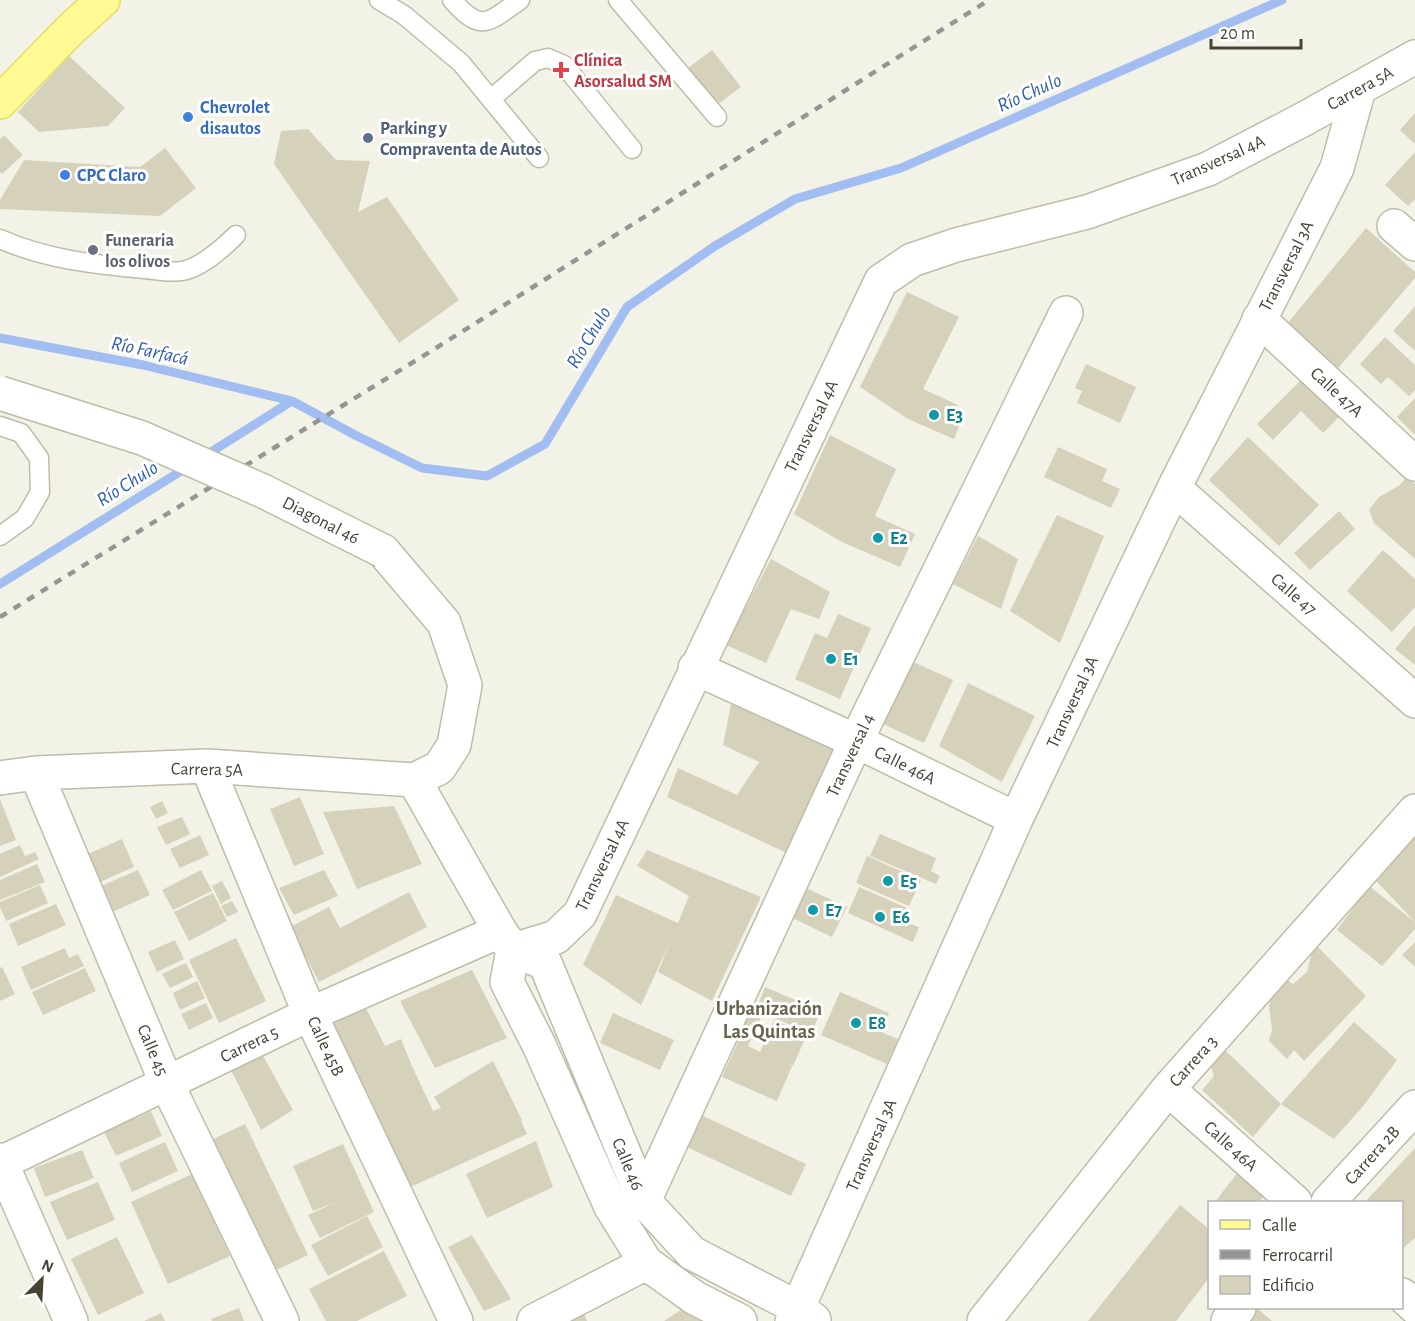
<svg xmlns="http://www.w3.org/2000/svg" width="1415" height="1321" font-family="'Alegreya Sans',sans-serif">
<rect width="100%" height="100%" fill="#f3f2e6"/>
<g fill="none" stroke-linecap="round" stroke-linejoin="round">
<path stroke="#a1bdf1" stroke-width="9" d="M0,338L143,365L292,401
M203,457L292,401L355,435L422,468L487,476L545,444L627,307L715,246L795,199L901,168L1282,0
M0,584L189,466"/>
</g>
<path fill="#d5d1bb" d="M712,50L741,87L717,105L688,68Z
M69,56L125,108L108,126L39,132L18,112Z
M1415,113V144L1400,130Z
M308,129L336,160L370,161L358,212L387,197L459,300L399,343L274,164L281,131Z
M4,135L23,155L2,174L0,172V139Z
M165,148L196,188L160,216L0,209V200L24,160L140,167Z
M1415,152V199L1408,206L1385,185Z
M1366,228L1415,272V278L1334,373L1282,330Z
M907,292L959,317L923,389L958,405L954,413L963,417L954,439L908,419L860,387Z
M1415,306V351L1393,331Z
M1385,337L1415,365V390L1409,396L1388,377L1381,384L1360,364Z
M1086,364L1136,387L1120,423L1077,403L1082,391L1075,388Z
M1303,378L1341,415L1323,433L1301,411L1273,440L1257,424Z
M1415,398V435L1397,417Z
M830,435L896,469L875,516L915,534L900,567L842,542L794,514Z
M1248,437L1319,505L1279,546L1209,480Z
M1058,447L1107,469L1102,481L1120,489L1111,508L1044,477Z
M1407,476L1415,484V559L1374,523L1369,510L1379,497L1400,485Z
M1339,511L1355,529L1310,570L1294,553Z
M1057,515L1104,536L1060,643L1010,611Z
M978,536L1018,559L1001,609L953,584Z
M1383,550L1415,579V607L1392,632L1347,591Z
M771,559L830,592L819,619L791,609L766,663L726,645Z
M838,614L871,628L840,699L795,679L815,633L827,638Z
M1415,625V665L1395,649Z
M909,660L953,680L924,743L881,723Z
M968,683L1035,716L1002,782L939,746Z
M731,704L842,749L791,855L667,797L678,768L737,795L759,762L723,745Z
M300,797L324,854L294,866L270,809Z
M0,799L16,840L0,846Z
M162,801L168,813L156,819L150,807Z
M394,806L422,864L357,889L323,812Z
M182,817L190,834L166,845L157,827Z
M1415,823V922L1366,870Z
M880,834L936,858L931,871L940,876L936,884L870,856Z
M200,835L209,855L180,868L170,849Z
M122,839L134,867L91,886L79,858Z
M20,845L25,856L35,852L39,859L0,877V854Z
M647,850L761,897L712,1001L658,972L670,942L641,1005L583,965L616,895L678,923L689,896L637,866Z
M867,856L921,880L909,906L856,883Z
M37,864L45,882L0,900V880Z
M138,870L150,895L108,914L96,888Z
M201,870L212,891L173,910L162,890Z
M324,870L338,896L294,915L279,888Z
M222,881L231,898L221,904L212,886Z
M795,883L847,907L832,937L780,912Z
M40,885L48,903L6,921L0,907V902Z
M1369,886L1415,922V929L1382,966L1337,930Z
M859,887L907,908L902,921L919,927L913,942L848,913Z
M409,892L427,927L319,982L290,927L329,907L340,928Z
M213,893L227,921L189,941L174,912Z
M232,901L238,912L227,917L221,906Z
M56,904L66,925L18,946L9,924Z
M236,938L266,1001L219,1023L189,960Z
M175,940L184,959L157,972L148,952Z
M1415,942V967L1402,955Z
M1314,943L1366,996L1304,1061L1294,1050L1287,1059L1269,1041L1272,1030L1269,1006L1273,992L1282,976L1293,984L1307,972Z
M65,948L69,958L78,954L84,966L31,990L21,967Z
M186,963L193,977L170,988L162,974Z
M2,967L15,994L0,1001V968Z
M85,968L96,991L43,1015L32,992Z
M472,970L507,1038L435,1068L400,1001Z
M197,981L205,998L180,1010L173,993Z
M765,987L821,1011L811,1034L756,1010Z
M840,992L889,1013L881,1032L898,1039L887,1064L821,1035Z
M362,1000L385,1046L401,1039L412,1066L433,1111L441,1108L434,1097L493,1061L522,1120L521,1121L527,1134L406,1189L326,1018Z
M206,1003L213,1018L189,1030L181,1014Z
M750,1012L761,1017L748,1046L760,1052L774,1020L807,1034L793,1066L781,1060L792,1066L777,1101L722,1077L738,1042L728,1037L738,1016L747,1020Z
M613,1013L674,1040L660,1070L600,1043Z
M1354,1022L1397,1060L1364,1105L1334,1139L1281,1104L1253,1137L1202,1090L1214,1076L1209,1060L1222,1047L1281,1104Z
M261,1052L293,1110L261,1130L224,1056Z
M133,1109L137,1118L151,1111L162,1136L116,1156L104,1132L119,1126L115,1117Z
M688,1109L806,1164L791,1196L674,1141Z
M245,1124L308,1255L272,1272L209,1141Z
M536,1141L553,1187L487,1218L466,1174Z
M165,1142L178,1171L132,1192L119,1163Z
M343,1144L374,1212L320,1238L308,1215L336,1202L313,1211L293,1166Z
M1415,1148V1238L1402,1249V1202H1365Z
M82,1150L94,1178L45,1197L34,1168Z
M1241,1168L1269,1188L1261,1199L1263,1202H1215Z
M192,1174L230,1256L168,1284L131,1202Z
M98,1182L115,1220L67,1240L50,1202Z
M1180,1205L1209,1229V1278L1176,1321H1088Z
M367,1216L383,1247L328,1276L311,1245Z
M472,1235L511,1299L484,1311L448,1247Z
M117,1237L144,1293L98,1315L71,1259Z
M384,1251L407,1296L357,1321H326L309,1289Z
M690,1304L718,1321H664Z
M239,1308L244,1321H212L211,1319Z
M1257,1308L1272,1321H1244Z
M161,1313L165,1321H144Z
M584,1313L587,1321H568Z"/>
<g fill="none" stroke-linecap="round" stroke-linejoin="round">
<defs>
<path id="service" d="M379,0L404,15L461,63L539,158
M452,0C482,34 488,22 520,0
M618,0L717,117
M491,99L535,61L548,58L564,65L632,149
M0,239C45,259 96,265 145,269C156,270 171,273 182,271C200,268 223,248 236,235
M0,426L21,433L39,458L40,492L25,518L0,536"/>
<path id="minor" d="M1394,226L1415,244
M1259,319L1415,464
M1174,488L1415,701
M695,668L856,741L1016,819
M207,766L310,1014L456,1321
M36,773L167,1084L282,1321
M0,778L36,773L207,766L414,780L439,768L454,745L465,685L444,623L383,551
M414,780L500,931L513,950L545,963L644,1201L692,1253L798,1308L814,1320
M513,950L556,937L580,914L881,281L912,260L956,245L1087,212L1208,169L1304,119L1415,57
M513,950L507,982L539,1045L611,1207L646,1263L695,1298L740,1321
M1168,1089L1295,1202
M0,1160L71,1321
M1,1163L310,1014L500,931
M644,1201L856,741L1066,313
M1328,1202L1415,1107
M1402,1295L1415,1307
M534,1321L646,1263
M792,1321L1016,819L1174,488L1337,168L1359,89
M984,1321L1168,1089L1415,811
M1228,1321L1239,1308"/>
<path id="primary" d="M0,102L69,31L103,0"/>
</defs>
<use href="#service" stroke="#bfbca8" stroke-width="21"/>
<use href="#minor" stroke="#bfbca8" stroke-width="36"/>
<use href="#primary" stroke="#e5dd62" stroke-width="36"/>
<use href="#service" stroke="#fff" stroke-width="18"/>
<use href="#minor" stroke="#fff" stroke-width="33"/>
<use href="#primary" stroke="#fffa93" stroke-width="33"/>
<path stroke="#959595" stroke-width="4.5" stroke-dasharray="8 8" stroke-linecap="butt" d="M0,617L436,348L989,0"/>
<defs>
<path id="minor-bridge" d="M0,393L142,438L263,491L383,551"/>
</defs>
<use href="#minor-bridge" stroke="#bfbca8" stroke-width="36" stroke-linecap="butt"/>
<use href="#minor-bridge" stroke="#fff" stroke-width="33"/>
</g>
<path fill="#e0444e" stroke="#fff" stroke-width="2" d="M558 61h6v6h6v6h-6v6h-6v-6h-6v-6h6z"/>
<g fill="#3f7fe0" stroke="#fff" stroke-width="2">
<circle cx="188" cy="117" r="6"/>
<circle cx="65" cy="175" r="6"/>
</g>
<circle fill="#5c6f8a" stroke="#fff" stroke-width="2" cx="368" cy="138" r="6"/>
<circle fill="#6b7280" stroke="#fff" stroke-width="2" cx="93" cy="250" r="6"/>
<g fill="#0f9aa8" stroke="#fff" stroke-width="2">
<circle cx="934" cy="415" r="6"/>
<circle cx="878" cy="538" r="6"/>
<circle cx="831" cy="659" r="6"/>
<circle cx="888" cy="881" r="6"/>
<circle cx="813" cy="910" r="6"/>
<circle cx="880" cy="917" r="6"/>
<circle cx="856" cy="1023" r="6"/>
</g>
<g text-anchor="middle" stroke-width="6" stroke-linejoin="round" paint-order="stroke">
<g font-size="18" font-weight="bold" fill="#be3a42" stroke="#fff" text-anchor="start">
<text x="574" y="66">Clínica<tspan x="574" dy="21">Asorsalud SM</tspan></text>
</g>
<g font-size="18" fill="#464335" stroke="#fff">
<text transform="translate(1360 88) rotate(-29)" y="6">Carrera 5A</text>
<text transform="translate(1218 160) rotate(-24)" y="6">Transversal 4A</text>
<text transform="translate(1286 266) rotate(-63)" y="6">Transversal 3A</text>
<text transform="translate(1337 392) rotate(43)" y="6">Calle 47A</text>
<text transform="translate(811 426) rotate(-64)" y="6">Transversal 4A</text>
<text transform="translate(321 520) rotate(27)" y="6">Diagonal 46</text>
<text transform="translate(1294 594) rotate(41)" y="6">Calle 47</text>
<text transform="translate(1072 702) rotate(-65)" y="6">Transversal 3A</text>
<text transform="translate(850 755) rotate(-65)" y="6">Transversal 4</text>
<text transform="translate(905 765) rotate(26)" y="6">Calle 46A</text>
<text transform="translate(207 769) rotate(1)" y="6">Carrera 5A</text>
<text transform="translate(602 865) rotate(-64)" y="6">Transversal 4A</text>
<text transform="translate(249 1044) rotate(-26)" y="6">Carrera 5</text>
<text transform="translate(326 1046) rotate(65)" y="6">Calle 45B</text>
<text transform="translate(153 1050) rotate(67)" y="6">Calle 45</text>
<text transform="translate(1193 1061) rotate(-48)" y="6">Carrera 3</text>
<text transform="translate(871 1145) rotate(-66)" y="6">Transversal 3A</text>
<text transform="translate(1231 1146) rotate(42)" y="6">Calle 46A</text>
<text transform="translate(1372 1155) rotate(-48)" y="6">Carrera 2B</text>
<text transform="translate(628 1164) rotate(67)" y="6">Calle 46</text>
</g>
<g font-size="18" font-weight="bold" fill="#366cbe" stroke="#fff" text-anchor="start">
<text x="200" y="113">Chevrolet<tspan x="200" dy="21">disautos</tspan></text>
<text x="77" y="181">CPC Claro</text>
</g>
<g font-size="18" font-weight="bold" fill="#4e5e75" stroke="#fff" text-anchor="start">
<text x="380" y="134">Parking y<tspan x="380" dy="21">Compraventa de Autos</tspan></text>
</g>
<g font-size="18" font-weight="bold" fill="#5b616d" stroke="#fff" text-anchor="start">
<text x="105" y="246">Funeraria<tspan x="105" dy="21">los olivos</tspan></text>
</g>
<g font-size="18" font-weight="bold" fill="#0d838f" stroke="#fff" text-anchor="start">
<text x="946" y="421">E3</text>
<text x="890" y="544">E2</text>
<text x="843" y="665">E1</text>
<text x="900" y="887">E5</text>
<text x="825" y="916">E7</text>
<text x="892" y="923">E6</text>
<text x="868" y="1029">E8</text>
</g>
<g font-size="20" font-style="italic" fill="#2d5bb3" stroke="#fff">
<text transform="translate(1029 92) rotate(-24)" y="7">Río Chulo</text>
<text transform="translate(588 337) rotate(-59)" y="7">Río Chulo</text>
<text transform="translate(150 350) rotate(12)" y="7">Río Farfacá</text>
<text transform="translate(127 483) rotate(-32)" y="7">Río Chulo</text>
</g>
<g font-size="20" font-weight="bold" fill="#69644c" stroke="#fff">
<text x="769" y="1015">Urbanización<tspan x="769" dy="23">Las Quintas</tspan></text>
</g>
</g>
<rect x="1208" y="1201" width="195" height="108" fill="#ffffff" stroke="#b5b4ae" stroke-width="1.5"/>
<rect x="1220" y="1220" width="30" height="9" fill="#fffa93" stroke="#b5b4ae" stroke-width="1.5"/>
<text x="1262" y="1231" font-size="18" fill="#464335">Calle</text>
<rect x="1220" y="1250" width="30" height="9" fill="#959595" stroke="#b5b4ae" stroke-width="1.5"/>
<text x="1262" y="1261" font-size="18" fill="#464335">Ferrocarril</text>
<rect x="1220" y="1276" width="30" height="18" fill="#d5d1bb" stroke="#b5b4ae" stroke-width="1.5"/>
<text x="1262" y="1291" font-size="18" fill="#464335">Edificio</text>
<g transform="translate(42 1279) rotate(24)" stroke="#ffffff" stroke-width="4.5" paint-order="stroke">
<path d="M0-4.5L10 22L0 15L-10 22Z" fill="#464335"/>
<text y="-9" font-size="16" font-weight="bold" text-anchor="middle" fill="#464335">N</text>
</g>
<path d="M1211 39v9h90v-9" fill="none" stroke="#464335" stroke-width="3"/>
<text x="1220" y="39" font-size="18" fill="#464335" stroke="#ffffff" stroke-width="4.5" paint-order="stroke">20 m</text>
</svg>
